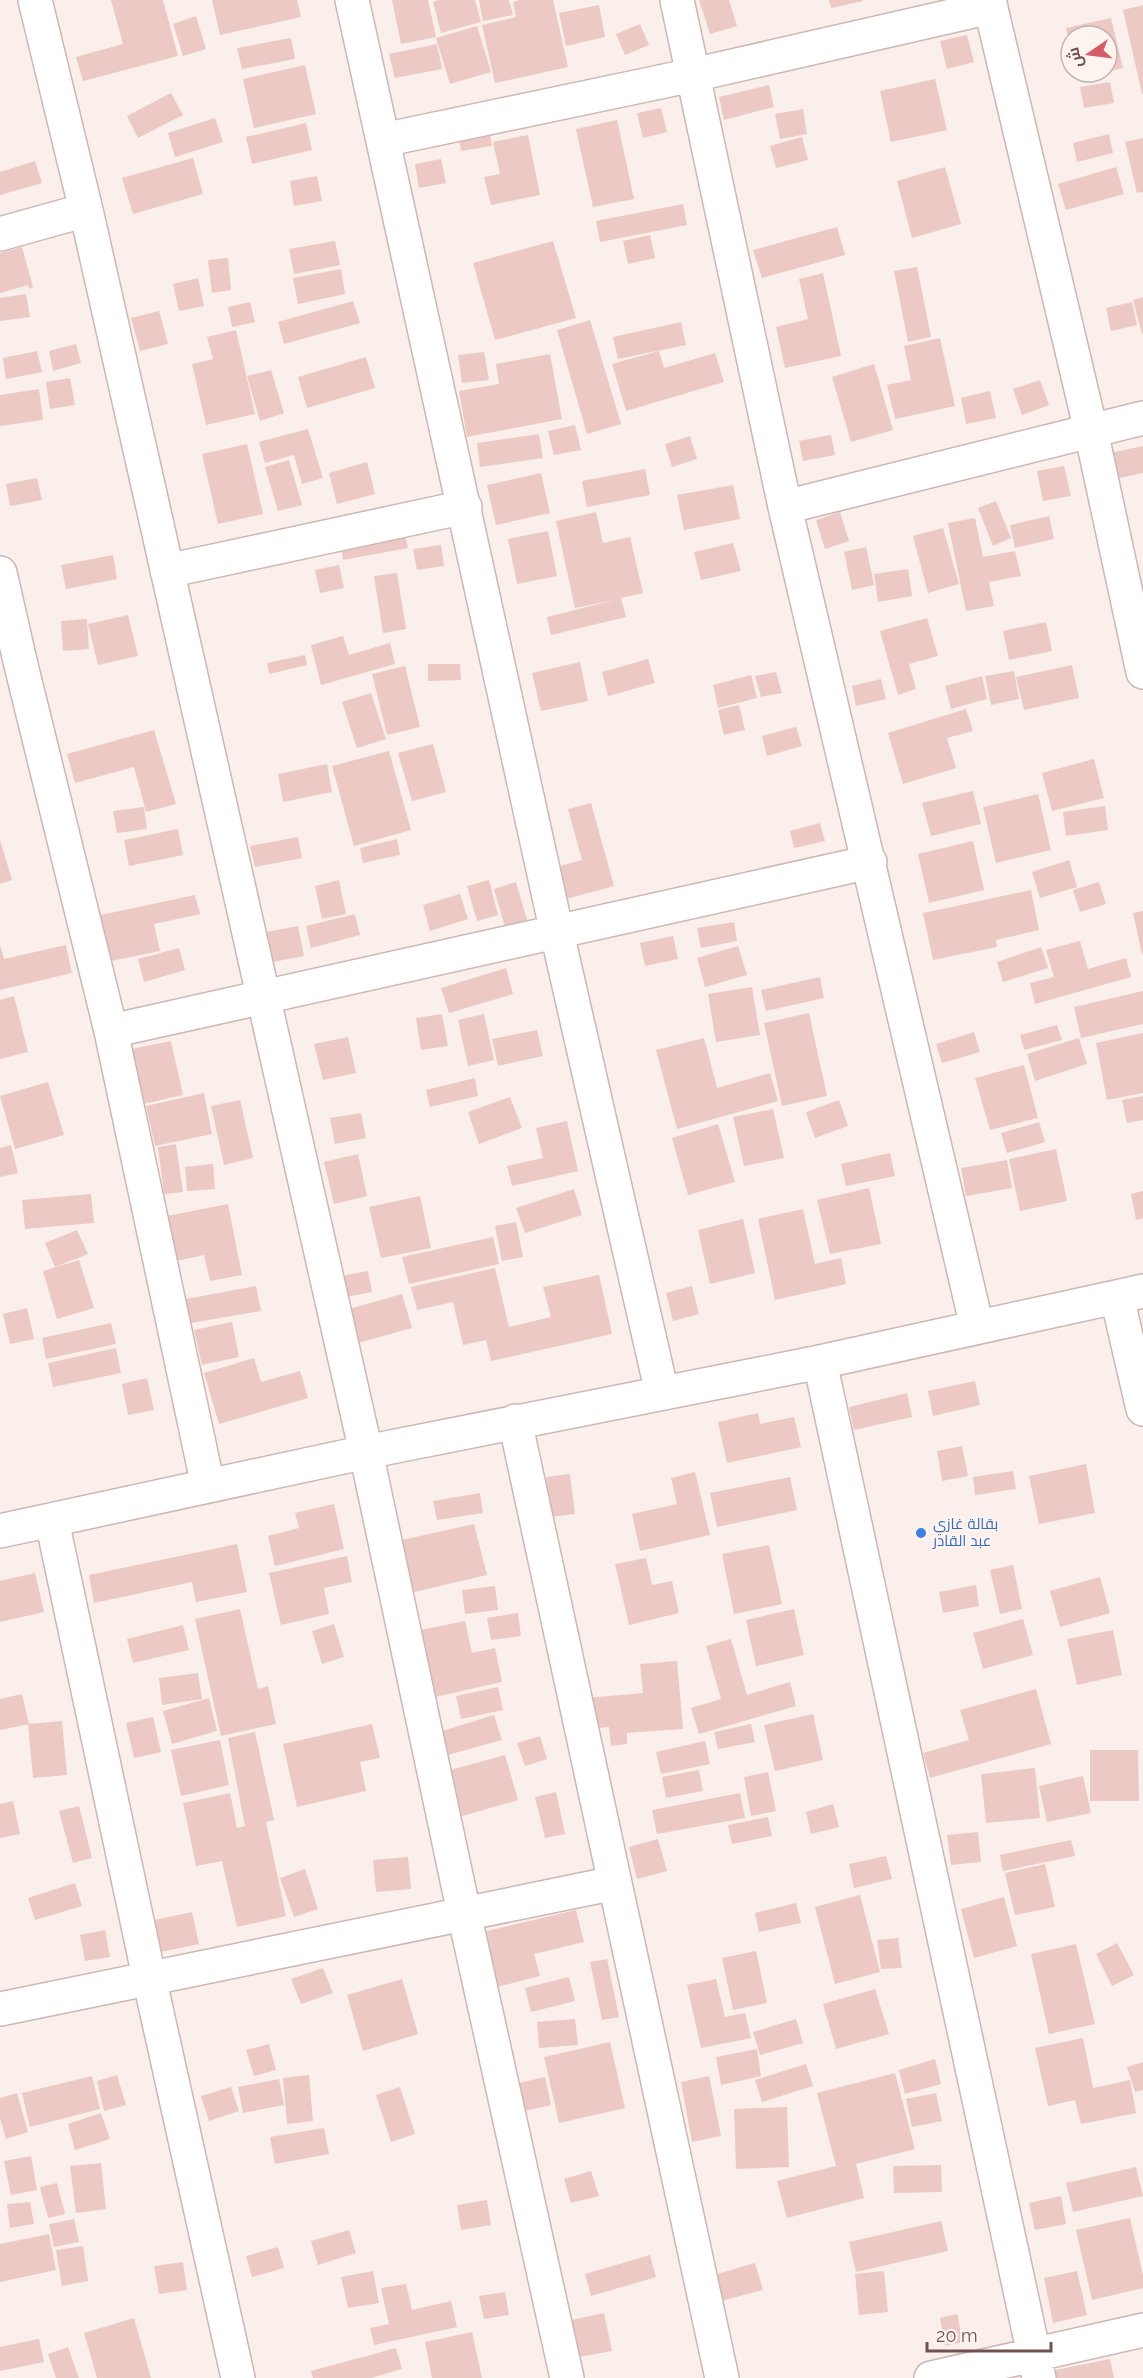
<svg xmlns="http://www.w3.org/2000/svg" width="1143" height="2378" font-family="Raleway,Cairo,sans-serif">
<rect width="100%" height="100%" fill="#faefea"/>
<path fill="#ecc9c5" d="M111,0H163L178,56L83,81L76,57L123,44Z
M212,0H297L301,17L220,35Z
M392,0H428L436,37L401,44Z
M439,0H475L481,22L441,33L433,2Z
M479,0H509L513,15L483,21Z
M520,0H553L568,67L495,83L482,25L516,17L513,2Z
M699,0H729L737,26L710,34Z
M829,0H863V1L831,8Z
M599,5L605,37L566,46L559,13Z
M1143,5V94H1142L1123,10Z
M196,16L206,49L183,56L173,24Z
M1111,18L1123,68L1107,72V36H1071L1070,47L1066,28Z
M640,24L649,45L625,55L616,34Z
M477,26L491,72L450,84L436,38Z
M967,35L974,62L947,69L940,41Z
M291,38L295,59L242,69L237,48Z
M437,44L442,69L395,78L389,54Z
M305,65L316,114L254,128L243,79Z
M1076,72H1103V73L1078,79Z
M935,79L947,130L891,142L880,91Z
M1110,82L1114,103L1084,108L1080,87Z
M769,85L774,107L724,120L719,97Z
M171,93L183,115L138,138L127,116Z
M661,108L667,132L643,138L637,113Z
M803,109L807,134L780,139L775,114Z
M215,118L223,142L175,157L168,133Z
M617,120L634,199L593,207L576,129Z
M488,122L492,146L461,151L457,127Z
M306,123L312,150L252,164L246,137Z
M1109,134L1113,153L1077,162L1073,143Z
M528,135L540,195L491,205L484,177L500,174L493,142Z
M802,137L808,160L776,168L770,146Z
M1143,138V192L1137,193L1125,142Z
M193,158L203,194L133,214L122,178Z
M441,159L446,183L419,188L415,164Z
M35,161L42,183L0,195V172Z
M945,167L961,224L912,238L897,181Z
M1116,167L1124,194L1066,210L1058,184Z
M317,176L322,201L294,206L290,181Z
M683,204L687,225L600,242L596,221Z
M837,227L845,255L762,278L753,250Z
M650,235L655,258L628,264L623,241Z
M335,241L340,265L294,274L289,249Z
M553,241L576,318L495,340L473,263Z
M22,247L33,287L29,289L28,285L0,293V253Z
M228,258L231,290L212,293L208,260Z
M917,267L931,337L908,342L894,271Z
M341,269L345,294L298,304L293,278Z
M823,273L841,356L785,368L776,327L808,319L799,279Z
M198,278L204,306L179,311L173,284Z
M26,294L30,317L0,321V298Z
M1143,297V334H1142L1133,300Z
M353,301L360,323L284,344L278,322Z
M250,302L255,322L232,327L228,307Z
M1132,302L1137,325L1111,331L1106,308Z
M159,311L168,344L140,351L131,318Z
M590,320L621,424L587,434L557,330Z
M681,322L686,345L618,359L613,337Z
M236,330L255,414L206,425L192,364L213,359L207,337Z
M940,338L955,406L895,419L887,385L911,380L904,346Z
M76,344L81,363L53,371L49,351Z
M37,351L42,372L6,379L3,358Z
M659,351L664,368L715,353L724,382L626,411L612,364Z
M484,352L489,380L462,383L458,355Z
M550,354L562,419L467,437L459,391L499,384L496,364Z
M366,357L375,388L307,408L298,377Z
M874,364L893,430L851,442L832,377Z
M271,370L284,413L260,421L247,376Z
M70,378L75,405L50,409L46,382Z
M1040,380L1049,405L1022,415L1013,389Z
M39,389L43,420L0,426V395Z
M990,391L996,418L966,424L961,398Z
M575,425L581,450L554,455L548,431Z
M308,429L323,478L302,484L294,455L265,463L259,442Z
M539,434L543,458L480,467L477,443Z
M831,435L835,455L803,461L799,441Z
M690,436L697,459L672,467L665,444Z
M247,444L263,514L218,524L202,454Z
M1143,446V473L1106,481L1100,455Z
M289,460L302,505L278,511L265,467Z
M367,462L375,494L337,504L329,473Z
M1064,466L1071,496L1043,501L1037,471Z
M645,469L650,495L587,507L582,481Z
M541,473L550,513L496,525L487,485Z
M37,478L42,500L10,506L6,484Z
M733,485L740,519L684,530L677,495Z
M996,501L1011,538L993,546L978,508Z
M596,512L603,543L630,537L643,593L621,598L626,617L551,635L547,617L615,600L575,608L556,521Z
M840,512L849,541L825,549L816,520Z
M1049,516L1054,539L1015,548L1010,525Z
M975,518L983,557L1015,551L1021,576L989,582L994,606L966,611L948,523Z
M403,524L408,548L343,560L339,535Z
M943,528L959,584L928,593L913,536Z
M548,531L557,576L517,584L508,539Z
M733,543L741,571L701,580L694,552Z
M441,545L444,566L417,570L413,549Z
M866,547L874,585L852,590L844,552Z
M113,555L117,579L66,589L61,565Z
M339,565L344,588L320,593L315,570Z
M908,569L912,596L878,602L874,574Z
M397,573L406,629L383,633L374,576Z
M128,615L138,656L98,665L88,624Z
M927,618L938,656L909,664L916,689L898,695L880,631Z
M87,619L89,649L63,651L61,621Z
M1046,622L1052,651L1009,660L1003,631Z
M343,636L349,655L390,643L395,664L321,685L311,645Z
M305,655L307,665L269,674L267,663Z
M648,659L655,683L608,696L602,672Z
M580,662L588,701L541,711L532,673Z
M428,664H460L461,680L428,681Z
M1072,665L1079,698L1024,710L1016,677Z
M405,666L420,727L387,735L372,674Z
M1014,671L1019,699L991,705L985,676Z
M776,672L782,693L761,697L755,676Z
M751,675L757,698L718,708L713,685Z
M982,676L987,699L951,709L945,686Z
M881,679L886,699L856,706L852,686Z
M371,693L386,739L357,748L342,702Z
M739,705L745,730L724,735L718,710Z
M966,709L973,731L947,738L956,768L903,784L888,733Z
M796,727L802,746L767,756L762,736Z
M154,730L176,804L146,812L134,767L75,783L67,754Z
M433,744L446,792L412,801L398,753Z
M389,751L411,830L354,846L332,766Z
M1094,759L1104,798L1052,811L1042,773Z
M327,764L332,792L283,802L278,774Z
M973,791L981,824L931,836L922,803Z
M1038,794L1051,850L996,863L983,807Z
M591,803L614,886L566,899L557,867L582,860L568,809Z
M1105,806L1108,830L1066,836L1063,812Z
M144,807L147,829L117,833L113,811Z
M820,823L825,841L794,848L790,831Z
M178,829L183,855L129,866L124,840Z
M298,837L302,858L255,867L250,846Z
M397,839L400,855L363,863L360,848Z
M0,840L12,880L0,884Z
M973,841L984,890L929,903L918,854Z
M1069,860L1077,887L1040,898L1032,872Z
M339,880L346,914L322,919L315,886Z
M489,880L498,915L477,921L467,886Z
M516,882L527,920L505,927L494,889Z
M1099,882L1106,904L1080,912L1073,890Z
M1031,890L1039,930L996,940L997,947L933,960L923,913Z
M460,894L468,919L430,931L423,905Z
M195,895L200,914L154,924L160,951L111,961L101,915Z
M1143,911V954H1142L1133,913Z
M355,914L360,935L311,948L306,926Z
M734,922L737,941L701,948L697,928Z
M298,926L304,956L273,962L267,932Z
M673,936L678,959L645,966L640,943Z
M1080,941L1088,969L1126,958L1131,977L1035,1004L1030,983L1054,977L1046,950Z
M0,945L4,959L66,945L72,973L0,990Z
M738,946L747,975L705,987L697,958Z
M1041,947L1048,968L1003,982L997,962Z
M179,948L185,970L144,982L138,959Z
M506,968L513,994L449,1013L441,988Z
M820,977L824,998L766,1011L761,990Z
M752,987L760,1035L716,1042L708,994Z
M1143,991V1024L1081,1038L1074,1007Z
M14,996L28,1052L0,1059V1000Z
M809,1013L827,1096L782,1106L764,1023Z
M442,1014L448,1046L421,1050L416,1018Z
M484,1014L494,1060L468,1066L458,1020Z
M1057,1025L1062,1040L1024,1050L1020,1035Z
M537,1030L543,1056L498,1066L492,1039Z
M974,1032L980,1052L942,1063L936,1044Z
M1143,1033V1093L1107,1100L1096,1043Z
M348,1037L356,1073L323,1080L314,1044Z
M704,1038L717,1088L770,1073L778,1101L677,1129L656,1050Z
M1079,1038L1087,1064L1035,1081L1027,1054Z
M171,1041L183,1095L139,1105L127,1050Z
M1024,1065L1038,1118L990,1130L975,1078Z
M475,1078L478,1096L430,1107L426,1090Z
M48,1082L64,1135L15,1149L0,1096Z
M204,1093L212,1134L155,1146L146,1106Z
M1143,1096V1120L1127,1123L1122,1100Z
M510,1097L522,1128L479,1144L468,1112Z
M240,1100L253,1158L224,1165L211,1106Z
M839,1100L848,1126L815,1138L806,1112Z
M773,1109L784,1158L744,1166L733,1117Z
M361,1113L366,1138L335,1144L330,1118Z
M567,1121L578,1171L512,1186L507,1166L543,1158L536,1128Z
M1039,1122L1045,1142L1007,1153L1001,1133Z
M718,1124L735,1182L688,1195L672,1138Z
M176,1144L183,1192L164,1194L158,1147Z
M11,1145L18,1173L0,1177V1148Z
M1056,1149L1067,1201L1020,1211L1009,1159Z
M890,1153L895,1176L846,1186L841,1164Z
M358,1154L367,1196L334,1204L324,1162Z
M1007,1160L1012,1188L966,1196L961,1168Z
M213,1164L215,1189L187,1191L185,1167Z
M869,1188L881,1244L830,1254L817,1200Z
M574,1189L582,1215L525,1233L516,1208Z
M1143,1191V1218L1136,1220L1131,1194Z
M91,1194L94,1223L25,1229L22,1200Z
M420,1196L431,1248L381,1258L369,1207Z
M228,1204L242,1275L210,1281L204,1255L176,1261L167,1216Z
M803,1209L815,1264L841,1258L846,1284L775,1300L758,1219Z
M743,1219L755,1273L710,1284L698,1230Z
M516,1222L523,1257L502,1261L495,1226Z
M77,1230L88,1254L55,1267L45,1243Z
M493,1237L499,1264L409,1284L402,1257Z
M79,1260L94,1308L57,1319L43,1271Z
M495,1268L509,1327L551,1317L543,1287L599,1275L612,1334L491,1361L486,1340L463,1345L453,1302L417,1310L411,1287Z
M368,1271L372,1292L331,1300L327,1279Z
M256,1286L261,1311L191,1323L186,1299Z
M692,1286L699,1314L673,1321L666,1293Z
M402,1294L412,1328L358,1343L349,1309Z
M27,1308L34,1339L10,1344L3,1314Z
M232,1322L239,1357L202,1365L194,1330Z
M111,1323L116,1344L46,1359L42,1338Z
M116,1348L121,1373L53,1387L48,1363Z
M254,1358L261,1382L300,1371L308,1398L219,1424L204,1373Z
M147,1378L154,1410L128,1415L122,1384Z
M975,1381L980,1405L933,1416L928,1391Z
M907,1393L912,1417L854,1430L849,1407Z
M758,1413L760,1424L794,1417L801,1447L727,1463L718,1422Z
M962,1446L968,1476L942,1481L937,1451Z
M1086,1464L1095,1513L1039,1524L1029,1476Z
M1013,1471L1016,1489L975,1495L973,1477Z
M695,1472L710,1535L640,1551L632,1514L677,1504L671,1478Z
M570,1474L575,1514L551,1517L546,1477Z
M790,1477L797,1510L717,1527L710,1493Z
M480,1493L483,1513L437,1520L433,1501Z
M334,1504L344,1549L275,1566L268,1536L299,1528L295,1513Z
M474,1524L487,1575L414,1592L402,1540Z
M237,1544L247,1592L196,1602L192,1582L94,1603L89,1575Z
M769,1545L782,1604L734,1614L722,1554Z
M347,1556L352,1582L324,1588L329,1614L281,1625L269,1573Z
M646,1558L652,1585L672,1581L679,1613L629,1625L615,1564Z
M1013,1565L1022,1609L1000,1614L990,1570Z
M35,1573L44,1612L0,1622V1581Z
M1100,1577L1110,1613L1060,1627L1050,1591Z
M976,1585L979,1606L943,1613L939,1592Z
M495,1586L498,1610L465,1614L462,1590Z
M240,1609L258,1689L268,1686L276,1724L221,1736L195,1619Z
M794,1609L804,1655L756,1666L746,1620Z
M518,1613L521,1636L491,1640L487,1618Z
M1023,1619L1033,1655L983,1669L973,1633Z
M465,1621L472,1653L495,1648L502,1682L426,1699L411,1632Z
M334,1624L344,1657L322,1664L312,1631Z
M183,1625L189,1650L133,1663L127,1639Z
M1113,1630L1122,1675L1077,1685L1067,1639Z
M731,1639L747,1695L790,1682L796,1706L699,1734L691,1708L721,1699L706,1646Z
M677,1661L683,1729L627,1733V1744L611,1746L609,1727L589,1729L586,1698L643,1693L640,1664Z
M198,1673L202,1699L162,1705L159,1678Z
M498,1687L503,1710L461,1719L456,1696Z
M1036,1689L1051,1744L930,1778L923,1753L969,1740L960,1710Z
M22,1694L29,1724L0,1730V1699Z
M209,1698L217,1731L172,1744L163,1711Z
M813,1714L823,1760L775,1771L764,1725Z
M494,1715L502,1740L448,1755L442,1731Z
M153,1717L161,1752L134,1758L126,1723Z
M62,1721L67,1775L33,1778L28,1724Z
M372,1724L380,1758L360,1762L366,1791L297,1807L283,1744Z
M751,1724L755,1742L718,1749L714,1732Z
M255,1732L274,1820L266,1822L286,1916L237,1927L222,1861L196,1866L183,1803L230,1793L237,1828L245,1826L228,1738Z
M540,1736L547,1759L525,1766L517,1743Z
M220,1740L229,1785L181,1796L171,1750Z
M705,1741L710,1764L661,1774L656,1752Z
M1090,1750H1138L1139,1801H1090Z
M505,1755L518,1800L459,1817L447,1771Z
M1035,1768L1040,1818L986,1823L981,1774Z
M699,1770L703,1791L666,1798L662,1777Z
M768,1772L776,1811L751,1816L744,1777Z
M1083,1776L1091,1813L1047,1822L1039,1786Z
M556,1792L565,1834L545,1838L535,1797Z
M740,1793L745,1818L657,1834L652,1810Z
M13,1801L20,1834L0,1838V1804Z
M833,1804L839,1827L811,1834L806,1812Z
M79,1806L92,1858L73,1863L59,1811Z
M768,1817L772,1836L732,1844L728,1825Z
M978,1832L981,1862L951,1865L947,1835Z
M658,1839L667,1871L637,1879L629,1847Z
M1071,1840L1075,1856L1003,1871L1000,1855Z
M886,1856L892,1879L854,1888L849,1864Z
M408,1857L411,1889L376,1892L373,1860Z
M1045,1864L1055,1907L1015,1915L1005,1873Z
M305,1869L318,1909L294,1917L280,1878Z
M75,1883L82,1906L35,1920L28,1898Z
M860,1895L880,1972L835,1984L815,1907Z
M1004,1897L1017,1946L974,1958L961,1909Z
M796,1903L801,1923L759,1932L755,1913Z
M576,1910L584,1942L534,1954L540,1976L497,1987L483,1932Z
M192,1912L199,1944L151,1954L145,1922Z
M105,1930L110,1957L85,1961L80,1935Z
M898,1938L902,1968L881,1969L877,1940Z
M1117,1943L1134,1975L1112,1986L1096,1954Z
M1076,1944L1095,2024L1049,2034L1031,1954Z
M756,1951L767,2003L733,2010L722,1958Z
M607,1959L619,2017L602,2020L590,1962Z
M323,1968L333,1993L301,2004L291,1979Z
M569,1977L575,2001L531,2012L525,1988Z
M402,1979L418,2034L363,2051L347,1995Z
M716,1979L725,2017L745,2013L751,2038L701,2048L687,1985Z
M875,1989L889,2034L836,2049L823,2004Z
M575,2019L578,2045L539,2048L537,2022Z
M796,2019L803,2043L760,2055L753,2032Z
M1083,2038L1093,2088L1130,2080L1136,2113L1081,2124L1075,2100L1048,2106L1035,2048Z
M610,2042L625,2108L559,2123L544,2057Z
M269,2044L276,2070L254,2076L246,2050Z
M757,2049L761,2076L721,2085L716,2057Z
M935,2059L941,2084L905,2094L899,2070Z
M1143,2062V2090L1135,2092L1127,2067Z
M806,2064L813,2086L762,2102L755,2080Z
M895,2073L915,2149L856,2164L864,2198L787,2218L777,2181L836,2166L817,2093Z
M117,2075L126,2105L104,2111L97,2081Z
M309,2075L313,2121L287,2124L283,2078Z
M92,2076L100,2109L30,2127L22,2093Z
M709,2076L721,2136L692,2142L681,2082Z
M545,2077L551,2105L525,2111L519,2083Z
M279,2079L284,2105L243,2113L238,2087Z
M231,2087L239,2111L209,2121L201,2096Z
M400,2087L415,2134L391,2142L376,2095Z
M17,2093L28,2132L6,2139L0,2118V2098Z
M936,2093L942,2121L912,2127L906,2099Z
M787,2107L789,2167L736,2169L734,2109Z
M101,2113L110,2139L75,2150L68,2124Z
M324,2128L329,2154L275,2164L270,2137Z
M31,2156L37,2190L11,2195L4,2161Z
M101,2163L106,2209L76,2213L70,2166Z
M941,2165L942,2192L894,2193L893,2166Z
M1136,2167L1143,2196L1073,2212L1066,2183Z
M591,2171L599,2196L571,2203L564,2179Z
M57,2183L65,2214L48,2218L40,2187Z
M1061,2196L1066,2224L1035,2230L1029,2203Z
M487,2200L491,2225L461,2230L457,2205Z
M30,2202L34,2224L10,2228L7,2204Z
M1130,2218L1143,2275V2288L1092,2300L1076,2230Z
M74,2219L79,2242L54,2247L49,2224Z
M941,2221L948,2251L856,2272L849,2242Z
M349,2230L356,2253L318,2265L311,2241Z
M49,2234L56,2270L0,2282V2244Z
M83,2246L88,2281L62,2286L56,2250Z
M278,2247L284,2268L252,2277L246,2256Z
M650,2255L656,2277L591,2296L585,2274Z
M183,2262L187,2290L159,2294L154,2266Z
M755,2263L763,2290L721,2301L714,2275Z
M373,2271L379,2303L348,2308L341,2277Z
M884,2271L888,2312L859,2315L855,2274Z
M1077,2271L1087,2315L1053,2323L1044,2278Z
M406,2284L412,2310L451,2301L457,2327L374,2345L370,2328L389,2324L381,2288Z
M505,2292L509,2315L484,2319L479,2296Z
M604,2313L612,2351L579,2357L572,2320Z
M957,2314L963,2342L945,2346L940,2318Z
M134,2318L151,2378H97L84,2333Z
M472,2332L482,2378H432L425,2342Z
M39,2339L44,2362L0,2371V2347Z
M68,2347L79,2378H56L48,2354Z
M396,2348L402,2369L371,2378H313L311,2371Z
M1110,2359L1114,2378H1046L1045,2372Z"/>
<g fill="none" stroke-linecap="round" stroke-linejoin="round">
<defs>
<path id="minor" d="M35,0L86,210L366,1452L464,1913L567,2378
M352,0L557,933L662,1393
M677,0L785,507L977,1327
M989,0L1091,431L1143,672
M383,140L693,75L991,7
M0,234L86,210
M785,507L1143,418
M167,571L465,507
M0,573L20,661L111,1031L208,1486
M111,1031L870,862
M1117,1297L1143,1409
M820,1362L1039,2378
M515,1421L722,2378
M52,1521L149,1977L238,2378
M0,1531L366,1452L820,1362L1143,1291
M0,2009L615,1883
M931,2378L1143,2330"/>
</defs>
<use href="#minor" stroke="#cdb7b4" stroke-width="36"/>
<use href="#minor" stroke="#fff" stroke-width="33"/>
</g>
<circle fill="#3f7fe0" stroke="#fdf4f0" stroke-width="2" cx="921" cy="1533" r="6"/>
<g text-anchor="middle" stroke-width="4.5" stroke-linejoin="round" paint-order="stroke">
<g font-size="15" fill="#366cbe" stroke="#fdf4f0" text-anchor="start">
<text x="933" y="1529">بقالة غازي<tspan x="933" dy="17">عبد القادر</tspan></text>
</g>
</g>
<g transform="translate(1089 54) rotate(256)"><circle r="28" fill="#fdf4f0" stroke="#c5b3b0" stroke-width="1.5"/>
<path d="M0-4.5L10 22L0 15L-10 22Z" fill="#d45e67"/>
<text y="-9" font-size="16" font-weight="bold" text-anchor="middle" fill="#725250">ش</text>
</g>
<path d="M927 2342v9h124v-9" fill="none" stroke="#725250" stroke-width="3"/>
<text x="936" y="2342" font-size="18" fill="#725250" stroke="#fdf4f0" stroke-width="4.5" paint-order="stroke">20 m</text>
</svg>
